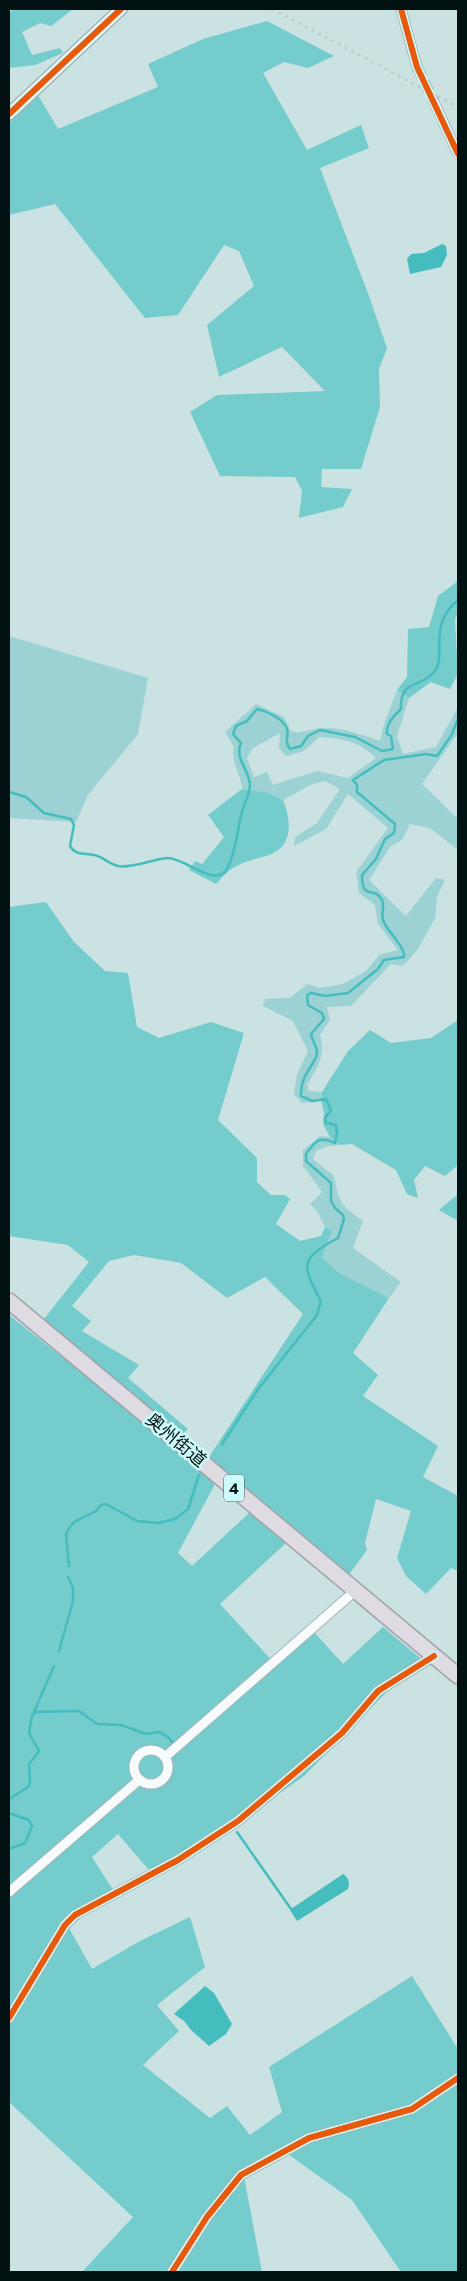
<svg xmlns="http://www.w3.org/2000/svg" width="467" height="2281" font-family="Commissioner,'Noto Sans JP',sans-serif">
<rect width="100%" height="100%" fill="#cae2e2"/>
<path fill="#9cd2d3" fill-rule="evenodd" d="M9,636L148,678L138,734L88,795L76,822L9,818Z
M397,690L409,698L397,736L403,754L436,747L458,707V733L422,784L458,819V850L430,828L410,824L402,840L390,847L369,880L406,916L436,878L445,880L437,897L435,918L418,949L403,966L391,964L351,1006L327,1007L330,1020L320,1035C326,1057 317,1067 307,1085L309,1091L322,1092L321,1101L302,1103L294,1094L297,1074L308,1051L293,1021L263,1006L265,999L290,998L307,984L319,988L343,984L366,971L379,955L398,950L378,924L375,905L359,893L356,872L388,828L348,794L326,829L294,846L295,837L317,823L340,789L325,781L312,784L283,800L265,792L242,789C241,773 230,762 234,747L225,732L256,704L284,717L291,731C302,735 314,727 326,728C344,728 363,735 380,741L384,724ZM280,733L279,748L286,756L304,751L319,737C344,739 357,740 376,758L348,778L317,771L273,785L267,772L254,777L247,758L253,748Z
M320,1136L330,1137L340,1145L328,1146L316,1151L313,1159L334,1176C339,1203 341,1205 363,1221L353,1248L401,1282L389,1298L341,1274L322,1258L332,1230L325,1227L317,1211L310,1204L322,1192L303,1166V1150Z"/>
<path fill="#74cccd" d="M16,9H73L51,26L40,23L22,32L32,55L60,48L63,53L35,65L9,68V12Z
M267,21L334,56L308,68L284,62L263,73L307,150L361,125L369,148L320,168L369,296L387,348L379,369L380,407L361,469H322L321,487L352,489L343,507L299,518L302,491L295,477L220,476L190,412L217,395L325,391L282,347L219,377L207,325L254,286L239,251L224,245L178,315L145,318L55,204L9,215V123L38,95L58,129L158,87L148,64L203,39Z
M458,581V611L455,620L458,673L450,689L431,682L409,698L397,690L407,677L408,629L429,627L438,596Z
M242,789L265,792L283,800C291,820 294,846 269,855C256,859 244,861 233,868C226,872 221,879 216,884L189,870L195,861L202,864L224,837L208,815Z
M46,902L74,942L105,971L128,973L137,1027L159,1038L211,1022L244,1033L218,1120L257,1158V1182L271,1195H285L290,1199L276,1224L300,1241L321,1236L325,1227L332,1230L322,1258L341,1274L389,1298L353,1353L378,1375L363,1396L438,1446L423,1477L458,1496V1571L451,1568L426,1594L406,1576L397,1558L411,1511L376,1499L365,1543L367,1550L348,1576L209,1457L303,1314L265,1277L227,1298L181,1263L134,1255L109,1261L72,1306L91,1321L82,1331L139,1365L128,1378L188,1429L180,1437L44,1319L89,1262L68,1245L9,1236V907Z
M458,1020V1165L445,1176L425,1166L414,1180L418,1198L407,1194L396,1170L352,1144L340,1145L330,1137L323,1124L324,1112L321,1101L322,1092L348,1051L370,1030L391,1043L431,1038Z
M458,1194V1221L439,1210Z
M9,1315L174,1446L215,1484L178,1553L192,1566L249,1513L287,1542L220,1604L276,1665L314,1632L343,1664L383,1627L420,1658L304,1776L182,1862L148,1869L118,1834L92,1857L113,1890L69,1928L92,1969L138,1942L190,1917L205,1967L157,2005L179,2031L143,2065L210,2118L227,2106L250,2135L282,2112L269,2067L412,1976L458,2049V2272H401L352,2200L288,2154L244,2177L262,2272H82L133,2217L9,2102Z"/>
<path fill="#45bcbd" d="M442,244L446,246L447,255L441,267L410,274L407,259L411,254L424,253Z
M343,1874C349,1878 350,1882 348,1889L297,1921L290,1910L291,1909Z
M205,1986L214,1993L232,2024L226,2034L209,2046L191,2030L184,2021L174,2014Z"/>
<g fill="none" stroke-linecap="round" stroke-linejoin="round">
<path stroke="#45bcbd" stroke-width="2.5" d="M9,792L26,797L44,813L71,819L74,825L70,846C76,856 85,853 94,855C102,856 109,864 118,866C131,869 153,859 167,858C185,857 217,891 228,867C236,851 237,833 241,816C243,806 249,796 250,786C250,770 234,759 241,743L233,734L236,726L247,721L257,709C267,711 284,719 287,729C289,737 284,742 290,749L301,746L308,736L320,730L355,737L382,751L393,749L391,736L387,734C386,723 394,716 401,709C400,678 419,690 434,672C448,656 426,627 458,600
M222,1444L259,1388L317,1315L321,1301C301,1265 300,1258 338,1238L344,1219L343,1215L335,1208L331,1201V1183L306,1161V1154C316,1140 319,1136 335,1143L337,1133L336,1125L326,1123L325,1118L331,1110L326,1099L312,1101L301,1096C300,1073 317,1064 317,1052C317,1047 312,1040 311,1034L324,1019L322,1013L308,1005L307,995L311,993L325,996L348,993L378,969L384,960L404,957V954C401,941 387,932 383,920C381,913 385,906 382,900C374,885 362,902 362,875L376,859L385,839L394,833L395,824L357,792V785L353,780L384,760L426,754L437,756L451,736L458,719
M69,1566L66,1534L70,1527L74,1522L96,1511L101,1505L106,1504L137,1521L158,1523L175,1519L188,1509L199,1475
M59,1651L73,1601V1588L68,1577
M34,1712L54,1666
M9,1799L28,1787L30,1783L29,1764L39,1751L29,1733L32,1715L36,1712L79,1711L97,1724L121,1725L146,1734L159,1732L168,1737L173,1743
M9,1813L29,1820L32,1826L25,1843L9,1849
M237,1832L291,1909"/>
<path stroke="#acc3c3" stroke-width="11" stroke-dasharray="11 5.5" stroke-linecap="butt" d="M417,67L434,102"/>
<defs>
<path id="street" d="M401,9L417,67
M434,102L458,154
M134 1767a17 17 0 1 1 34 0a17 17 0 1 1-34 0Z
M165,1757L356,1590
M9,1892L139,1780
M9,2018L65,1925L75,1915L178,1860L238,1821L342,1733L378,1691L434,1656
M172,2272L207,2217L241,2175L309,2138L412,2109L458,2078"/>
<path id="secondary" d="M9,114L121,9"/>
<path id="highway" d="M9,1301L458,1676"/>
</defs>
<use href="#street" stroke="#a2b5b5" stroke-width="11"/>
<use href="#secondary" stroke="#a2b5b5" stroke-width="14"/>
<use href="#highway" stroke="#9fa3aa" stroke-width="18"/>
<use href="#street" stroke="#f7fbfb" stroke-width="9"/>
<use href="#secondary" stroke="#f7fbfb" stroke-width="11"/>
<use href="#highway" stroke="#dfdbe3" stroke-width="15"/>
<path stroke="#c2c9c9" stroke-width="2.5" stroke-dasharray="2.5 5" stroke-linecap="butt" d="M272,9L458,107"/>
<defs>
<path id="cycleway" d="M401,9L417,67L458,154
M9,114L121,9
M9,2018L65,1925L75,1915L178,1860L238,1821L342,1733L378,1691L434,1656
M172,2272L207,2217L241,2175L309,2138L412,2109L458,2078"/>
</defs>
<use href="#cycleway" stroke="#cdfafa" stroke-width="9"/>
<use href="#cycleway" stroke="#e8590c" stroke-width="6"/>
</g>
<g text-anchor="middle" stroke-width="5" stroke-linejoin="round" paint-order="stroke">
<rect fill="#cdfafa" stroke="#3f5757" stroke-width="1" x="224" y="1474.5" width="20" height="27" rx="4"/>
<g font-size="16" font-weight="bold" fill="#021111">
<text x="234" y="1494">4</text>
</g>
<g font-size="18" fill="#021111" stroke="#cdfafa">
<text transform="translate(176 1440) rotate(40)" y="6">奥州街道</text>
</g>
</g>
<rect width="467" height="2281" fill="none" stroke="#021111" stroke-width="20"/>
</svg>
